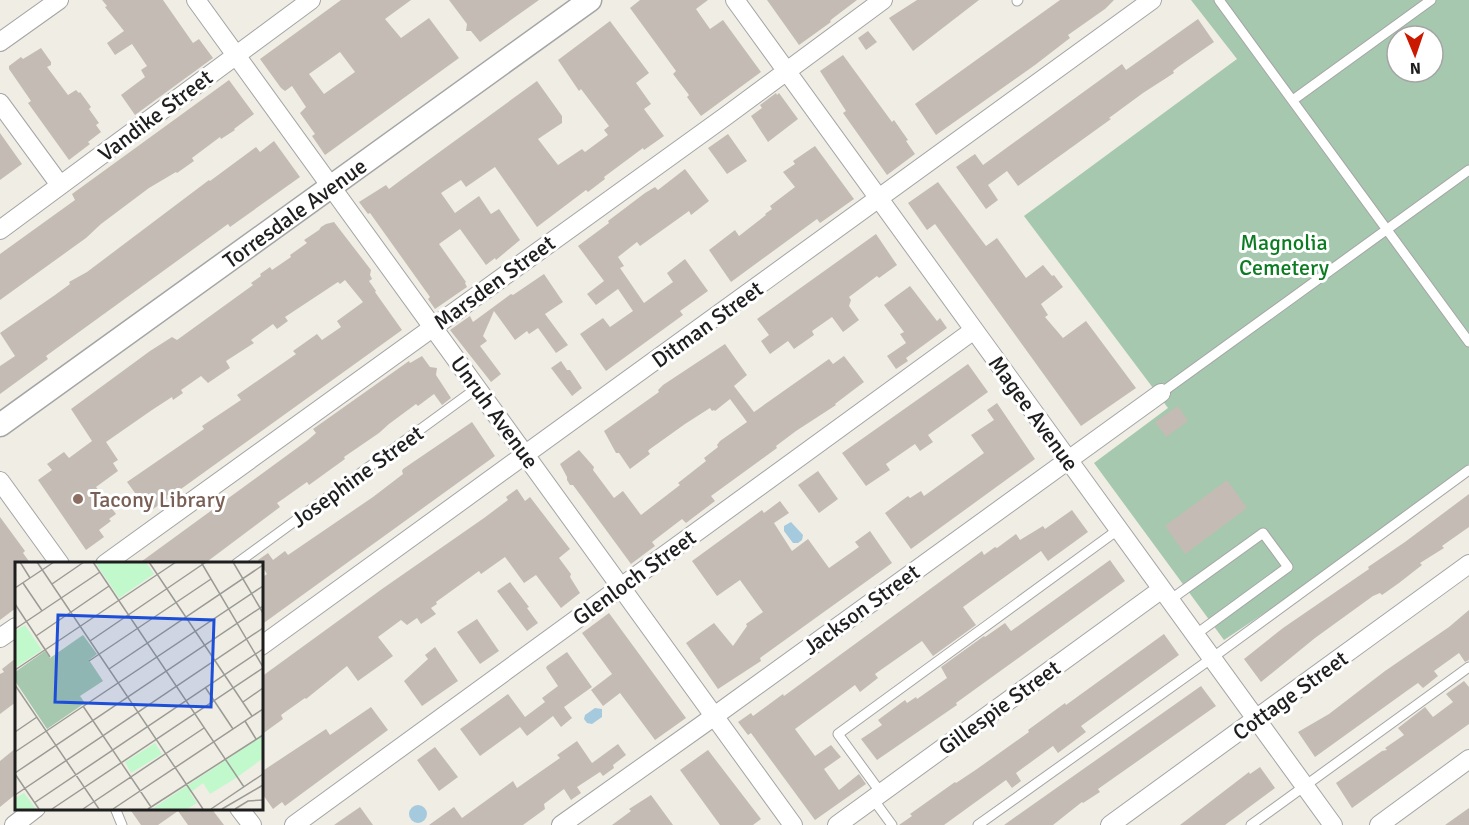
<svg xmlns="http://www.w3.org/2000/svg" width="1469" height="825" font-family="Signika,sans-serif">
<rect width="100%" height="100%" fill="#efede4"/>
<path fill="#a5c8ae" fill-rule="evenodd" d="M1191,0H1469V464L1302,588L1224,640L1094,463L1168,408L1024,216L1237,59ZM1397,36H1433V72H1397Z"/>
<path fill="#a5cadd" d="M791,522L803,535L802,540L798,543H793L784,531V526Z
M595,708L602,709V717L592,724L587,723L584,719L585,715Z
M409 814a9 9 0 1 1 18 0a9 9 0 1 1-18 0Z"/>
<path fill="#c4bcb4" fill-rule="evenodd" d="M102,0H163L193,43L199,39L213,58L135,115L121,95L145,77L141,70L147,66L132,44L115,55L107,43L124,31L105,7L107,6Z
M341,0H411L385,19L401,38L429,18L459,58L325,155L312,136L315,134L300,113L306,107L292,86L285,91L281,88L260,59ZM340,52L355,72L324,94L309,74Z
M449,0H539L480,42L471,31H466L467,24Z
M640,0H708L696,9L710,29L723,20L761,72L701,116L687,97L689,95L673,74L676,71L630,8Z
M767,0H857L832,19L830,21L831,22L799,45Z
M917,0H979L913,51L889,18Z
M1060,0H1114L1105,9L1068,35L1070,38L1035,65L936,135L915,104Z
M1198,19L1214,42L1178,67L1173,71L1174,73L1143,93L1109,118L1111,119L1018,186L1007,171L988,185L998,200L986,209L956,167L975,154L983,165L1122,64L1126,70Z
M610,21L649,73L636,83L651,104L644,109L664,136L644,150L643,148L604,177L605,179L588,192L586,190L537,227L495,167L466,187L461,180L441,193L455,213L479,196L491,214L499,209L520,240L496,260L495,258L486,265L460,229L439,244L466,282L465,283L467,287L435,309L428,299L430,297L370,213L368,214L359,202L386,185L389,189L401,180L537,81L562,116V123L538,139L558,165L582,149L585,152L608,135L604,130L609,126L581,89L579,91L558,60Z
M868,31L877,42L866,50L858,38Z
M41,48L51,62V65L47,67L68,95L76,90L79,93L80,92L91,107L89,109L99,123L96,125L101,132L88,142L90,144L69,160L28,103L31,101L9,69V66L21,57L23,59Z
M843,55L892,122L894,120L908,140L906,141L915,154L887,175L843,113L846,111L820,71Z
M229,80L254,114L234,129L235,130L221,139L220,137L192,158L194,161L177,173L176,172L149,188L101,224L86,238L0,300V254L75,200L72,194Z
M776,93L777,95L779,93L798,119L768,142L751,116L762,108L760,105Z
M0,133L22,164L0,180Z
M728,134L747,161L727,174L708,148Z
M274,141L300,177L230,227L228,224L46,356L48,359L0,394V366L15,356L0,333L55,295L70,284L69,282L87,272L209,180L210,181L256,147L260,152Z
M815,146L854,199L820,223L817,219L731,282L709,250L735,230L739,236L766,215L765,214L772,209L770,206L795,187L783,172L795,164L793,161Z
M685,169L709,201L691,215L689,211L640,246L637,242L618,257L624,266L620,268L644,303L673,282L667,273L685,259L708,291L680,311L683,315L606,371L580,334L603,318L610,327L633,311L618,289L596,305L587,294L604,281L578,246L609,223L608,221L645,193L655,187L658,190Z
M938,182L986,246L997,238L1026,278L1043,265L1052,276L1054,275L1063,287L1041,304L1048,315L1045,317L1063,338L1086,321L1136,388L1081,426L935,224L927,230L908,203Z
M334,222L371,270L370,275L372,279L369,281L376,291L375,292L402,330L149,512L127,482L204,429L202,426L241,400L237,395L296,354L293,351L317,334L322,340L341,327L337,321L363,302L345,280L340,284L338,282L285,317L288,321L277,329L273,324L251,340L254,343L226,361L230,368L208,383L201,376L181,390L183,393L173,400L172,397L152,410L106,442L118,460L113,463L118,471L96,487L116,514L109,519L111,521L99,530L104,537L86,550L38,480L52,470L47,464L64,452L69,458L92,441L71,409L150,351L172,337L177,340L253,285L251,283L261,276L260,274L270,267L272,270L291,257L290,255L307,243L304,240L319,230L321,227L326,224Z
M876,234L897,265L879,278L877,276L849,297L851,300L849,306L859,320L843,332L832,317L812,331L814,335L794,349L788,341L770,354L761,341L769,335L757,319Z
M544,274L563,302L545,314L568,345L556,353L538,328L529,334L527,331L515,340L494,311L483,336L487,341L480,346L501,374L491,382L450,330L470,316L473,322L511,294L513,295Z
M910,286L937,321L940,318L947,328L906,358L908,361L896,369L887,356L906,343L900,334L904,332L884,305Z
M725,344L747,375L734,386L754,412L829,359L833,364L844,356L864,382L835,404L836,405L796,431L776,446L777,448L711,496L715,501L686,523L682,519L652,542L655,546L631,564L573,485H570L567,480V477L560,464L579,450L594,467L593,470L614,498L623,491L641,515L680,485L678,483L706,461L704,458L718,447L717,445L720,441L747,422L730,399L715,411L714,410L712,411L710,408L685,424L650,449L648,451L650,454L630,469L619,453H616L604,431L659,392L658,390L663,385Z
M422,356L430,367L437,368L436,375L451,398L442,405L434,394L418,406L416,404L389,424L379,433L344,457L345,459L309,485L307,482L283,499L277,503L280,507L204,564H138L308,440L316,433L313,429L409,361L410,363Z
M561,361L567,370H570L582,388L572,396L551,368Z
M968,364L988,392L928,435L933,442L920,451L915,444L886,464L890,470L866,486L842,453Z
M997,403L1035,459L911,549L885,513L908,496L910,498L921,491L924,496L984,453L971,435L994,420L987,410Z
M1178,406L1188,421L1166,437L1155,422Z
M472,422L495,456L261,625V578L267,574L258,560L268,553L273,560L285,551L288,555L373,497L403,474L402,471L403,469Z
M818,471L838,499L819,513L798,485Z
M1227,480L1247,508L1185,554L1165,526Z
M517,489L525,501L530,497L570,549L559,558L571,574L570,577L580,593L561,608L536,575L524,583L505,557L481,574L479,571L436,602L437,604L431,608L436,614L421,624L417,618L407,625L401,620L378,637L393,656L358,681L347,666L306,699L305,698L281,715L283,719L261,735V677L382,589L484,518L508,500L506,497Z
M1469,494V527L1442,546L1444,548L1420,563L1422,565L1399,583L1382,595L1380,593L1373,596L1315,638L1261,682L1244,659L1283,628L1369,569L1368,567L1405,542Z
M780,501L789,513L774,523L792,551L808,539L829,568L859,547L855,542L870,531L892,563L760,658L761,661L718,689L686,643L714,623L733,646L747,626L746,624L763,612L740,580L717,596L692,561L762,510L764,513Z
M1072,510L1088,532L1048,561L1041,551L963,607L976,625L933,656L922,641L875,674L878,678L860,692L855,685L795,729L815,756L831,745L841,757L824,769L839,790L859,774L866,784L815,820L751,733L748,735L738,722L751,713L753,716L783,694L784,696L982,551L984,555L995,547L997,548L1016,534L1020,540L1043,526L1045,529Z
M0,517L25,551L23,553L31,564H16V608L0,620Z
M1110,560L1125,581L956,703L957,705L877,760L861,739L882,725L878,720L905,700L907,703L916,697L917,699L947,678L941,667L984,636L985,637L1005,623L1011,631Z
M510,582L529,607L527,608L538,623L527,631L497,591Z
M1469,610V660L1465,662L1459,653L1434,671L1438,676L1423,688L1418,683L1408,690L1315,757L1298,732L1329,714L1385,671L1449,627Z
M609,613L686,718L655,740L620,693L603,706L591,690L612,674L582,633Z
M477,619L499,651L480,664L457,632Z
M1164,634L1179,655L1081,726L1086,732L1058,753L1053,746L1016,773L1021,781L1012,788L1006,780L944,825H899L912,816L910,814L955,782L956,783L977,769L1029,732L1028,730L1065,703L1066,705Z
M435,647L458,681L422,706L404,681L428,659L425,655Z
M567,652L592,687L564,707L572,718L561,727L553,716L527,736L520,727L480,756L460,729L508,694L525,717L545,702L542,698L558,686L546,668L547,666Z
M16,658V702L0,714V674L4,672L2,669Z
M1464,681L1469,687V724L1352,808L1336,783L1382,751L1387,750L1385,748L1404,735L1398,728L1425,707L1433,717L1453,702L1446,694Z
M1201,686L1216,706L1098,789L1100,792L1083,803L1082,802L1053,825H1004Z
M371,707L388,730L285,806L282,802L273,809L261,792V772L326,729L330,735Z
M577,741L592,763L618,744L626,755L613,765L614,768L603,776L600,772L577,787L581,793L571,800L564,789L544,804L545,809L523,825H429L454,807L462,818L513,781L517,788L560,758L557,755Z
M435,747L458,777L439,791L417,760Z
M16,748V794L0,807V761Z
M708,750L761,819L753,825H720L680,770Z
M1260,767L1275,788L1225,825H1180L1249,772L1250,774Z
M651,795L673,825H612L631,811L629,809Z
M360,807L373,825H334Z
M129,808H211L224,825H188L178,811L158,825H141Z
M1469,808V825H1445Z"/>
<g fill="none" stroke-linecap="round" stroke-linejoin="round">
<defs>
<path id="service" d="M1219,0L1469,342
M1017,1L1018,0
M1293,100L1431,0
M1161,393L1469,170
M236,564L477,388
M1170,600L1263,533L1288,567L1195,635
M881,793L838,734L1119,529
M873,799L892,825
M115,808L122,825
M978,825L1212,658L1469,470
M1251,825L1469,667"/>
<path id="minor" d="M196,0L793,825
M735,0L1333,825
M0,42L59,0
M0,103L60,185
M0,230L311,0
M0,481L60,564
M105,564L726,116L883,0
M0,638L16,627
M261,646L1152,0
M239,808L252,825
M14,825L36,808
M294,825L974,330
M561,825L702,725L1161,393
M837,825L1162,589
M1110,825L1469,564
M1379,825L1469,759"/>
<g id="tertiary">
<path id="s1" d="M0,425L590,0"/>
</g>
</defs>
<use href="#service" stroke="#a5a5a5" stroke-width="11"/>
<use href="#minor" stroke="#a5a5a5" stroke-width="20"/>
<use href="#tertiary" stroke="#a5a5a5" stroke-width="25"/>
<use href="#service" stroke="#fff" stroke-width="9"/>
<use href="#minor" stroke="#fff" stroke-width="18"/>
<use href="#tertiary" stroke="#fff" stroke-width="22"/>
</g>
<circle fill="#8d6e63" stroke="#fff" stroke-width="2" cx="78" cy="499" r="6"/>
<g text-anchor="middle" stroke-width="6" stroke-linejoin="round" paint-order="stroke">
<g font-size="22" fill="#1e1e1e" stroke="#fff">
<text transform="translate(155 115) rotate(-37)" y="8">Vandike Street</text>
<text dy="8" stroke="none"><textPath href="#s1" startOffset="363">Torresdale Avenue</textPath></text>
<text transform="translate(494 282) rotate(-36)" y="8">Marsden Street</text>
<text transform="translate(707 324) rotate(-36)" y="8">Ditman Street</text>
<text transform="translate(495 412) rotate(54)" y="8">Unruh Avenue</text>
<text transform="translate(1034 413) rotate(54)" y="8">Magee Avenue</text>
<text transform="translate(357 476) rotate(-36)" y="8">Josephine Street</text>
<text transform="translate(634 577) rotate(-36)" y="8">Glenloch Street</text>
<text transform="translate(861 609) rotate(-36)" y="8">Jackson Street</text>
<text transform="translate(1290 695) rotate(-36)" y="8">Cottage Street</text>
<text transform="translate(999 707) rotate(-36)" y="8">Gillespie Street</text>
</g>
<g font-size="22" fill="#0c7c22" stroke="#fff">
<text x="1284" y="250">Magnolia<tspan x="1284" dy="25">Cemetery</tspan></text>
</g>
<g font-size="22" fill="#785e54" stroke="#fff" text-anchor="start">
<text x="90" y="507">Tacony Library</text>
</g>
</g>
<g transform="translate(15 562)">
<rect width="248" height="248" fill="#efede4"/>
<path d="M68,73L82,92L74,98L88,119L65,134L70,141L32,167L0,119V110L30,89L35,96Z" fill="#a5c8ae"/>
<path d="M80,0H131L139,12L104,36ZM10,63L27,88L0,106V69ZM247,174V197L221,216L195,232L188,221L175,231L182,241L172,247H137ZM140,181L147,192L116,211L110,200ZM9,231L21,247H0V236Z" fill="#c1f9cc"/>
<path fill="none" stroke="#9b9a95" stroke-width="1.5" d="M5,0L15,16M22,0L188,247M78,0L229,225M134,0L237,154M186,0L248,105M218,0L248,51M8,21L27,49M37,22L69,0M0,26L39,0M0,42L35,95M0,67L85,10M21,74L94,24M75,79L191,0M74,99L196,17M94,107L248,3M0,108L161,0M0,123L84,247M190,125L218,167M228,140L248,126M68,144L136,245M230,159L241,177M0,170L22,155M0,190L248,24M0,211L248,44M0,212L24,247M0,233L248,66M19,241L248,87M37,247L248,106M68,247L189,166M98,247L248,147M133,247L248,173M196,247L248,212M207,247L248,223M220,247L233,239L248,238"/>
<path fill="#1d4ed8" fill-opacity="0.15" stroke="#1d4ed8" stroke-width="3" d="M43,53L199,58L196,145L40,140Z"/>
<rect width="248" height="248" fill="none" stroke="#1e1e1e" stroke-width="3"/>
</g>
<g transform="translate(1415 54) rotate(178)"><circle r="28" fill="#ffffff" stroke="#a5a5a5" stroke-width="1.5"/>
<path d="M0-4.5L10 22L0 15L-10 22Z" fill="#cb1801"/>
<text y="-9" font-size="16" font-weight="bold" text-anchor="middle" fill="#1e1e1e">N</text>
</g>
</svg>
